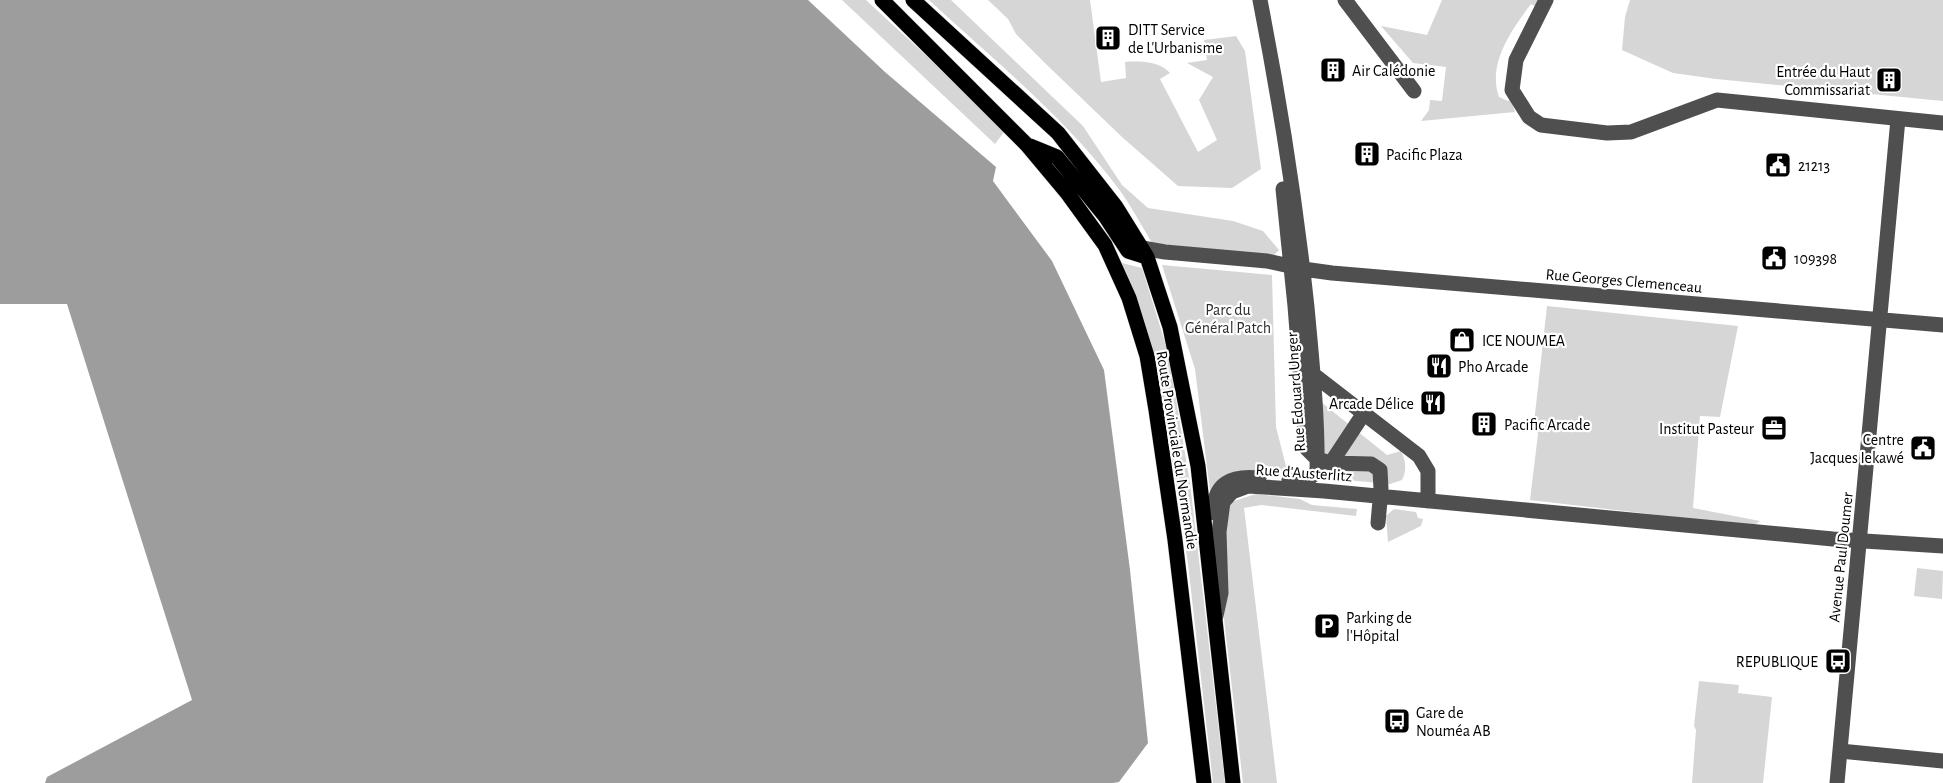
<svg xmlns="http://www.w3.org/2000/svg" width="1943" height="783" font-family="'Alegreya Sans',sans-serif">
<rect width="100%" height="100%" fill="#fff"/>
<path fill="#d6d6d6" d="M842,0H866L933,62L1004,132L995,144Z
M929,0H951L1083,126L1122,185L1148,208L1233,221L1263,231L1279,250L1271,258L1152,243C1142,226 1132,208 1121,192C1067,119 995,61 929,0Z
M988,0H1090L1101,82L1126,78L1125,62C1141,61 1159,61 1170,73L1160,79L1198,152L1217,140L1199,100L1213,77L1187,63L1207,60L1204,40L1236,36L1245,51L1261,169L1232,188L1178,186L1122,137L1048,66L1016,34L1008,19Z
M1442,0H1542L1538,8L1531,4C1512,29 1487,64 1499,97L1508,101L1511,99L1515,112L1421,121L1429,110L1430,100L1442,101L1446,67L1413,63L1381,26L1427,35Z
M1630,0H1943V101L1716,79L1673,73L1622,50L1625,17Z
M1122,263L1142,268L1168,352L1190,483L1225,783H1213L1188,564L1158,366Z
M1162,265L1272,275L1276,427L1288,474L1251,471L1230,474L1210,491L1195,369Z
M1547,306L1738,326L1720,417L1700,416L1693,508L1760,521L1753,526L1530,500L1538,434L1534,423Z
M1321,402L1387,455L1401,451C1406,461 1407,470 1402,480L1390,484L1324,478Z
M1256,494L1300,499L1312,505L1357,509L1356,516L1261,505L1244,508L1277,783H1243L1224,619L1225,510L1231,502Z
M1394,509L1416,512L1418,518L1423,519L1421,526L1388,542L1386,516Z
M1917,568L1943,571L1942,599L1914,596Z
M1699,681L1739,685L1738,693L1772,697L1763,783H1692L1696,730L1694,726Z"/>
<path fill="#9d9d9d" d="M0,0H808L885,72L996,167L993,181L1052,261L1104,370L1130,570L1148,743L1119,782L1113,783H45L47,777L192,700L67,304H0Z"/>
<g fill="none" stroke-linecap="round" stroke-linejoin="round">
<defs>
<path id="major" d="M882,0L1027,145L1068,194L1105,245L1129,298L1147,356L1156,410L1175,540L1204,783
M913,0L1058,133L1116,207L1147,257L1170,327L1198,466L1233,783
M1030,146L1057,157L1105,216L1128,251L1147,257"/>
</defs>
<use href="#major" stroke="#dbdbdb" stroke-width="16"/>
<path stroke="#4f4f4f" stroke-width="15" d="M1260,0C1280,102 1296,204 1307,307C1312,362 1318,417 1317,472L1306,481L1289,480
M1345,0L1414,91
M1546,0L1516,60L1512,90L1529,117L1541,125L1607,133L1631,132L1717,100L1943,123
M1283,189L1295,306L1306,448L1317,459L1331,463L1371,464L1380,470L1381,489L1378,523
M1142,248L1165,252L1267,261L1303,269L1332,273L1943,325
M1314,375L1419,456L1428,471V501
M1331,463L1364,413
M1214,513C1213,483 1232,475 1259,478
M1216,616L1221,593L1219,532L1223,502L1232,492L1248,486L1324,491L1833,539L1943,546
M1840,751L1943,761
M1837,783L1898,119"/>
<use href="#major" stroke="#000" stroke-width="15"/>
</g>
<defs>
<symbol id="building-square" viewBox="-11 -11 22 22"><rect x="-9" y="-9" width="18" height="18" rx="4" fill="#000" stroke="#fff"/><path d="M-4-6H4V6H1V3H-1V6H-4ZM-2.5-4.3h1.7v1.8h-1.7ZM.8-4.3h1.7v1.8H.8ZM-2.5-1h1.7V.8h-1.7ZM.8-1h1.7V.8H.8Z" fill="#fff"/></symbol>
<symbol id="civic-square" viewBox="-11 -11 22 22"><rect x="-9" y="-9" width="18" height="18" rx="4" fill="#000" stroke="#fff"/><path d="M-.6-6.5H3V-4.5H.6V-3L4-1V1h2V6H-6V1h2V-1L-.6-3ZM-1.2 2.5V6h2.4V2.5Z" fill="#fff"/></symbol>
<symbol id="shop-square" viewBox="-11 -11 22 22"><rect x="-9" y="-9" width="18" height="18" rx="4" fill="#000" stroke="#fff"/><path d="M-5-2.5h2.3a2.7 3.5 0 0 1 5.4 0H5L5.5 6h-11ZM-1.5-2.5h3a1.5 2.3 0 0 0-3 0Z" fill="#fff"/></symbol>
<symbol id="restaurant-square" viewBox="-11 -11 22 22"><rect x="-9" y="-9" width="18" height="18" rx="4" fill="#000" stroke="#fff"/><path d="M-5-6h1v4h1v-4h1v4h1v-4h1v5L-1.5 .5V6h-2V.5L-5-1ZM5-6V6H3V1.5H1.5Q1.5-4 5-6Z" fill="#fff"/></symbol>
<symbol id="office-square" viewBox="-11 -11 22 22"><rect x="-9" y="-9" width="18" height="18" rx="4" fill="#000" stroke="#fff"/><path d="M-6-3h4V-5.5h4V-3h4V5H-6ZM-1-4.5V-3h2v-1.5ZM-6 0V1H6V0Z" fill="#fff"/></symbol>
<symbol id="parking-square" viewBox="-11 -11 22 22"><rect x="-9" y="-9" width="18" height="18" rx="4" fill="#000" stroke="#fff"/><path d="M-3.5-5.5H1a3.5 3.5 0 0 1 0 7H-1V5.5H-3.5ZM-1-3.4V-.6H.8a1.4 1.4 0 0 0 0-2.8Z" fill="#fff"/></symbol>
<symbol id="bus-square" viewBox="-11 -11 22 22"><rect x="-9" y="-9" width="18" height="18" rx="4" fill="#000" stroke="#fff"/><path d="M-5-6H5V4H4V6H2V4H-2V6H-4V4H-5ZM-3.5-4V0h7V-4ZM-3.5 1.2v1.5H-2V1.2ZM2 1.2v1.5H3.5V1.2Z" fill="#fff"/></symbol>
</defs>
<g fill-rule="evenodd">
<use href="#building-square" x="1093" y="23" width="30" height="30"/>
<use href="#building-square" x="1318" y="55" width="30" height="30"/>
<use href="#building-square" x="1874" y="65" width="30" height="30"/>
<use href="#building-square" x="1352" y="139" width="30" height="30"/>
<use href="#civic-square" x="1763" y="150" width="30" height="30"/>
<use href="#civic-square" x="1759" y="243" width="30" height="30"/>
<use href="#shop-square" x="1447" y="325" width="30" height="30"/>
<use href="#restaurant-square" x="1424" y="351" width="30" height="30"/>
<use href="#restaurant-square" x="1418" y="388" width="30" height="30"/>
<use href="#building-square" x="1469" y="409" width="30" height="30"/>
<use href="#office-square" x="1759" y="413" width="30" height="30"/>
<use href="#civic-square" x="1908" y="433" width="30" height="30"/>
<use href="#parking-square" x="1312" y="611" width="30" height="30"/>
<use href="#bus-square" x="1823" y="646" width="30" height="30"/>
<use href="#bus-square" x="1382" y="706" width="30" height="30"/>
</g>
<g text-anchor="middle" stroke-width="4.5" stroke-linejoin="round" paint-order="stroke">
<g font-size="16" fill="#000" stroke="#fff" text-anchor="start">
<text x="1128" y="35">DITT Service<tspan x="1128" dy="18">de L'Urbanisme</tspan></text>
<text x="1352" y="76">Air Calédonie</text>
<text x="1870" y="77" text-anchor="end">Entrée du Haut<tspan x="1870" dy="18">Commissariat</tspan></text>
<text x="1386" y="160">Pacific Plaza</text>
<text x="1798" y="171">21213</text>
<text x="1794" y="264">109398</text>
<text x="1482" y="346">ICE NOUMEA</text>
<text x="1458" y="372">Pho Arcade</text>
<text x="1414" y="409" text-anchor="end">Arcade Délice</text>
<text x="1504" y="430">Pacific Arcade</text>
<text x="1754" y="434" text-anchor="end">Institut Pasteur</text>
<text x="1904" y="445" text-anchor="end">Centre<tspan x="1904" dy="18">Jacques Iekawé</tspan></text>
<text x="1346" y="623">Parking de<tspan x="1346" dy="18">l'Hôpital</tspan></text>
<text x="1818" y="667" text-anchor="end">REPUBLIQUE</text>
<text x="1416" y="718">Gare de<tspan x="1416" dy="18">Nouméa AB</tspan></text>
</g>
<g font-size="16" fill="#000" stroke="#fff">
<text transform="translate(1624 280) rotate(5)" y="6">Rue Georges Clemenceau</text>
<text transform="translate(1295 392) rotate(-94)" y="6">Rue Edouard Unger</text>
<text transform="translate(1178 450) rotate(81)" y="6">Route Provinciale du Normandie</text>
<text transform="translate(1304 472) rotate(4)" y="6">Rue d'Austerlitz</text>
<text transform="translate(1840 557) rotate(-84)" y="6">Avenue Paul Doumer</text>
</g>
<g font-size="16" fill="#2d2d2d" stroke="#fff">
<text x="1228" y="315">Parc du<tspan x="1228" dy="18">Général Patch</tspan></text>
</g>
</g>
</svg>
